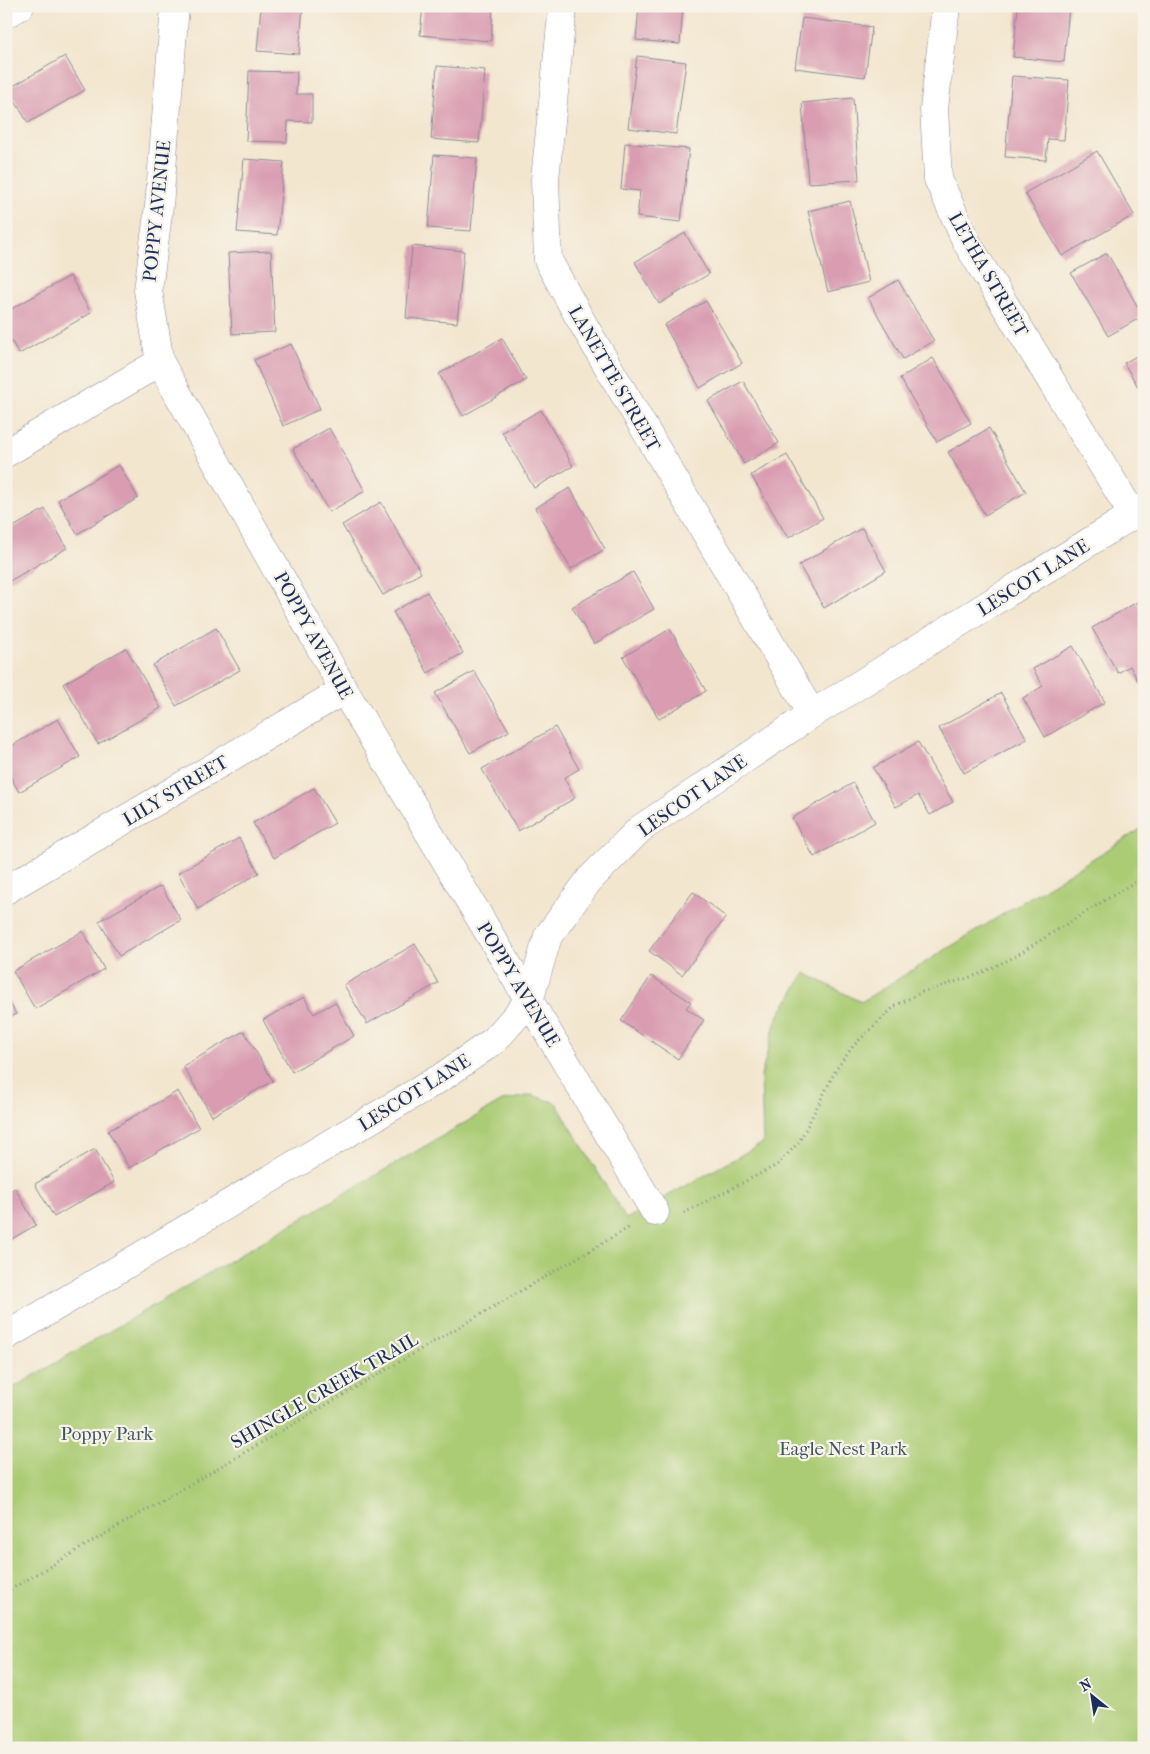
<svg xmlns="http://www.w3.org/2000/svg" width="1150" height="1754" font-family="'IM FELL French Canon',serif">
<rect width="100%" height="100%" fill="#f7f3e8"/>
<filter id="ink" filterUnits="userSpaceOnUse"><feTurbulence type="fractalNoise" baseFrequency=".02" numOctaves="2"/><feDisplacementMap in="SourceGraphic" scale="10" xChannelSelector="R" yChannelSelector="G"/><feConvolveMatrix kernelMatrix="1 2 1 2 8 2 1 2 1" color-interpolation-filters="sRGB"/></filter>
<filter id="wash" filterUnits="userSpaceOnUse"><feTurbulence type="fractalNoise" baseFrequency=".0096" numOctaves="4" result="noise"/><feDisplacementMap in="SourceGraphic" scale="20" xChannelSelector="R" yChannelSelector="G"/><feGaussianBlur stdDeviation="1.12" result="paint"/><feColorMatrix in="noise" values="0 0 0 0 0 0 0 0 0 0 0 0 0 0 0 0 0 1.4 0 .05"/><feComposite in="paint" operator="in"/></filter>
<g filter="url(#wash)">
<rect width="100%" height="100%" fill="#f3e6cf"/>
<path fill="#abcc75" stroke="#637e6a" d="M1144,827V1748H6V1392L502,1101L532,1095L556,1103L626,1219L763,1143L761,1076L776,1020L805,973L861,1002Z"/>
<g id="blocks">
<path fill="#d99cb1" d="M261,6H303L299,54L257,51Z
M423,6H493L491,41L420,35Z
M639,6H683L680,44L636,40Z
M1018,6H1069L1064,62L1013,57Z
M802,18L872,27L865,77L795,68Z
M65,56L85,90L28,123L8,89Z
M637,56L686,62L676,134L628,128Z
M437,66L485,70L479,143L431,139Z
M249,71L297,72L296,94H312V122L288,121L287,142L246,141Z
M1012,76L1069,80L1064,140L1048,139L1046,160L1005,157Z
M853,98L859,180L808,183L802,103Z
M625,143L689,149L681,222L637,217L640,191L621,189Z
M1097,151L1134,215L1062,256L1025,193Z
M434,155L477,158L471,231L428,228Z
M244,159L284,162L277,235L237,232Z
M850,201L869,282L828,292L808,211Z
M685,233L709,274L659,304L635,262Z
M412,246L464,251L457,323L406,318Z
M271,251L275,332L232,334L228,253Z
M1107,253L1143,316L1108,336L1071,273Z
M70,276L91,313L19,354L6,332V312Z
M898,280L934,341L903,359L868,298Z
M706,301L742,363L700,388L664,325Z
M502,338L526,380L463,416L439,374Z
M291,344L320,409L283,426L254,360Z
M1144,352V397L1124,363Z
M933,358L971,423L937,442L900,378Z
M743,381L779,443L744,464L708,401Z
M541,410L573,466L534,488L502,432Z
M329,428L365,491L329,512L293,449Z
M989,428L1026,492L985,515L948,452Z
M787,455L823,518L788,538L751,475Z
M119,465L138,498L77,534L58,500Z
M570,488L605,549L571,569L535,508Z
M381,502L421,573L383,595L342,525Z
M45,509L67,548L6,583V531Z
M862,528L886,571L824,608L799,565Z
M633,572L654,609L594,644L572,607Z
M427,592L463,653L428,673L393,612Z
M1137,602L1144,614V682L1140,685L1130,666L1118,673L1092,628Z
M216,628L240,670L176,706L153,665Z
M670,629L706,691L659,719L623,657Z
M1073,646L1105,702L1045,737L1023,698L1043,686L1033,669Z
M126,648L161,708L98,744L63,684Z
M474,671L509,731L470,753L435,693Z
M1001,693L1027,739L964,773L939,728Z
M58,719L80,757L19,792L6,769V749Z
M555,727L579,769L564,778L575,798L518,831L482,769Z
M918,742L953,802L930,815L918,795L896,807L873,768Z
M853,783L875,822L814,857L792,818Z
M314,788L335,823L274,858L253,823Z
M239,838L259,873L198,909L178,873Z
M161,886L181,920L119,956L99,921Z
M693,892L726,917L682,975L649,951Z
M83,931L104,969L35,1009L13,971Z
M415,944L438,983L367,1024L344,985Z
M651,976L691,1002L686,1008L704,1020L678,1059L621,1021Z
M6,996L16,1014L6,1019Z
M304,997L314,1014L335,1002L354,1036L292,1072L263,1020Z
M244,1031L273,1081L212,1116L183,1066Z
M178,1091L199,1128L129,1168L108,1131Z
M95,1149L114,1182L54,1217L35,1184Z
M15,1188L36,1225L6,1242V1193Z"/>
</g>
</g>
<g filter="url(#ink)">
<use href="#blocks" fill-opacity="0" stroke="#878a96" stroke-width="1"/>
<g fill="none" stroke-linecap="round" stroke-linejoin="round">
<defs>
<path id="minor" d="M175,6L159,206L148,290L160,362L344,690L655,1212
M563,6L545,179L548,260L579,317L812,714
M946,6L934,109L938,179L967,243L1133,515
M6,14L20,6
M6,453L160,362
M6,890L344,690
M6,1336L442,1077L495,1040L529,1001L548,936L590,879L640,829L812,714L1144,508"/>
</defs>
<use href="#minor" stroke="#878a96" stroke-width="29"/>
<path stroke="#878a96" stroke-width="3" stroke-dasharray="1 4" stroke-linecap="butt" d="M684,1213L777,1165L799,1142L837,1068L853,1046L895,1006L922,992L977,975L1012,958L1144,876
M6,1592L630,1227"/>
<use href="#minor" stroke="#fff" stroke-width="28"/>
</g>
</g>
<g text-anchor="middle" stroke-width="4.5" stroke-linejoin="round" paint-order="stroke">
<g font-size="19" fill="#1b2f5e" stroke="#f7f3e8">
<text transform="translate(156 211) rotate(-84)" y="7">POPPY AVENUE</text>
<text transform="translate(989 274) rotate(60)" y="7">LETHA STREET</text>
<text transform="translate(615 378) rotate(60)" y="7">LANETTE STREET</text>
<text transform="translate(1033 577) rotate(-32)" y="7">LESCOT LANE</text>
<text transform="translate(314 635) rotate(61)" y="7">POPPY AVENUE</text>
<text transform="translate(175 790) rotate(-31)" y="7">LILY STREET</text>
<text transform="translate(692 795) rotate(-35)" y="7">LESCOT LANE</text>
<text transform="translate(519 984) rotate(59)" y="7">POPPY AVENUE</text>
<text transform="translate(414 1092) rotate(-32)" y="7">LESCOT LANE</text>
<text transform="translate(324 1390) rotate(-30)" y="7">SHINGLE CREEK TRAIL</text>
</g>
<g font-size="19" fill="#3f5664" stroke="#f7f3e8">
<text x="107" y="1440">Poppy Park</text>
<text x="843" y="1455">Eagle Nest Park</text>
</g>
</g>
<rect width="1150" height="1754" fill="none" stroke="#f7f3e8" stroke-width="25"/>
<g transform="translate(1092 1696) rotate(330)" stroke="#f7f3e8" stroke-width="4" paint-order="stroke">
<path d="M0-4L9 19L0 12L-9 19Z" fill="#1b2f5e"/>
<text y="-8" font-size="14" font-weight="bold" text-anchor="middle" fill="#1b2f5e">N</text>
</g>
</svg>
